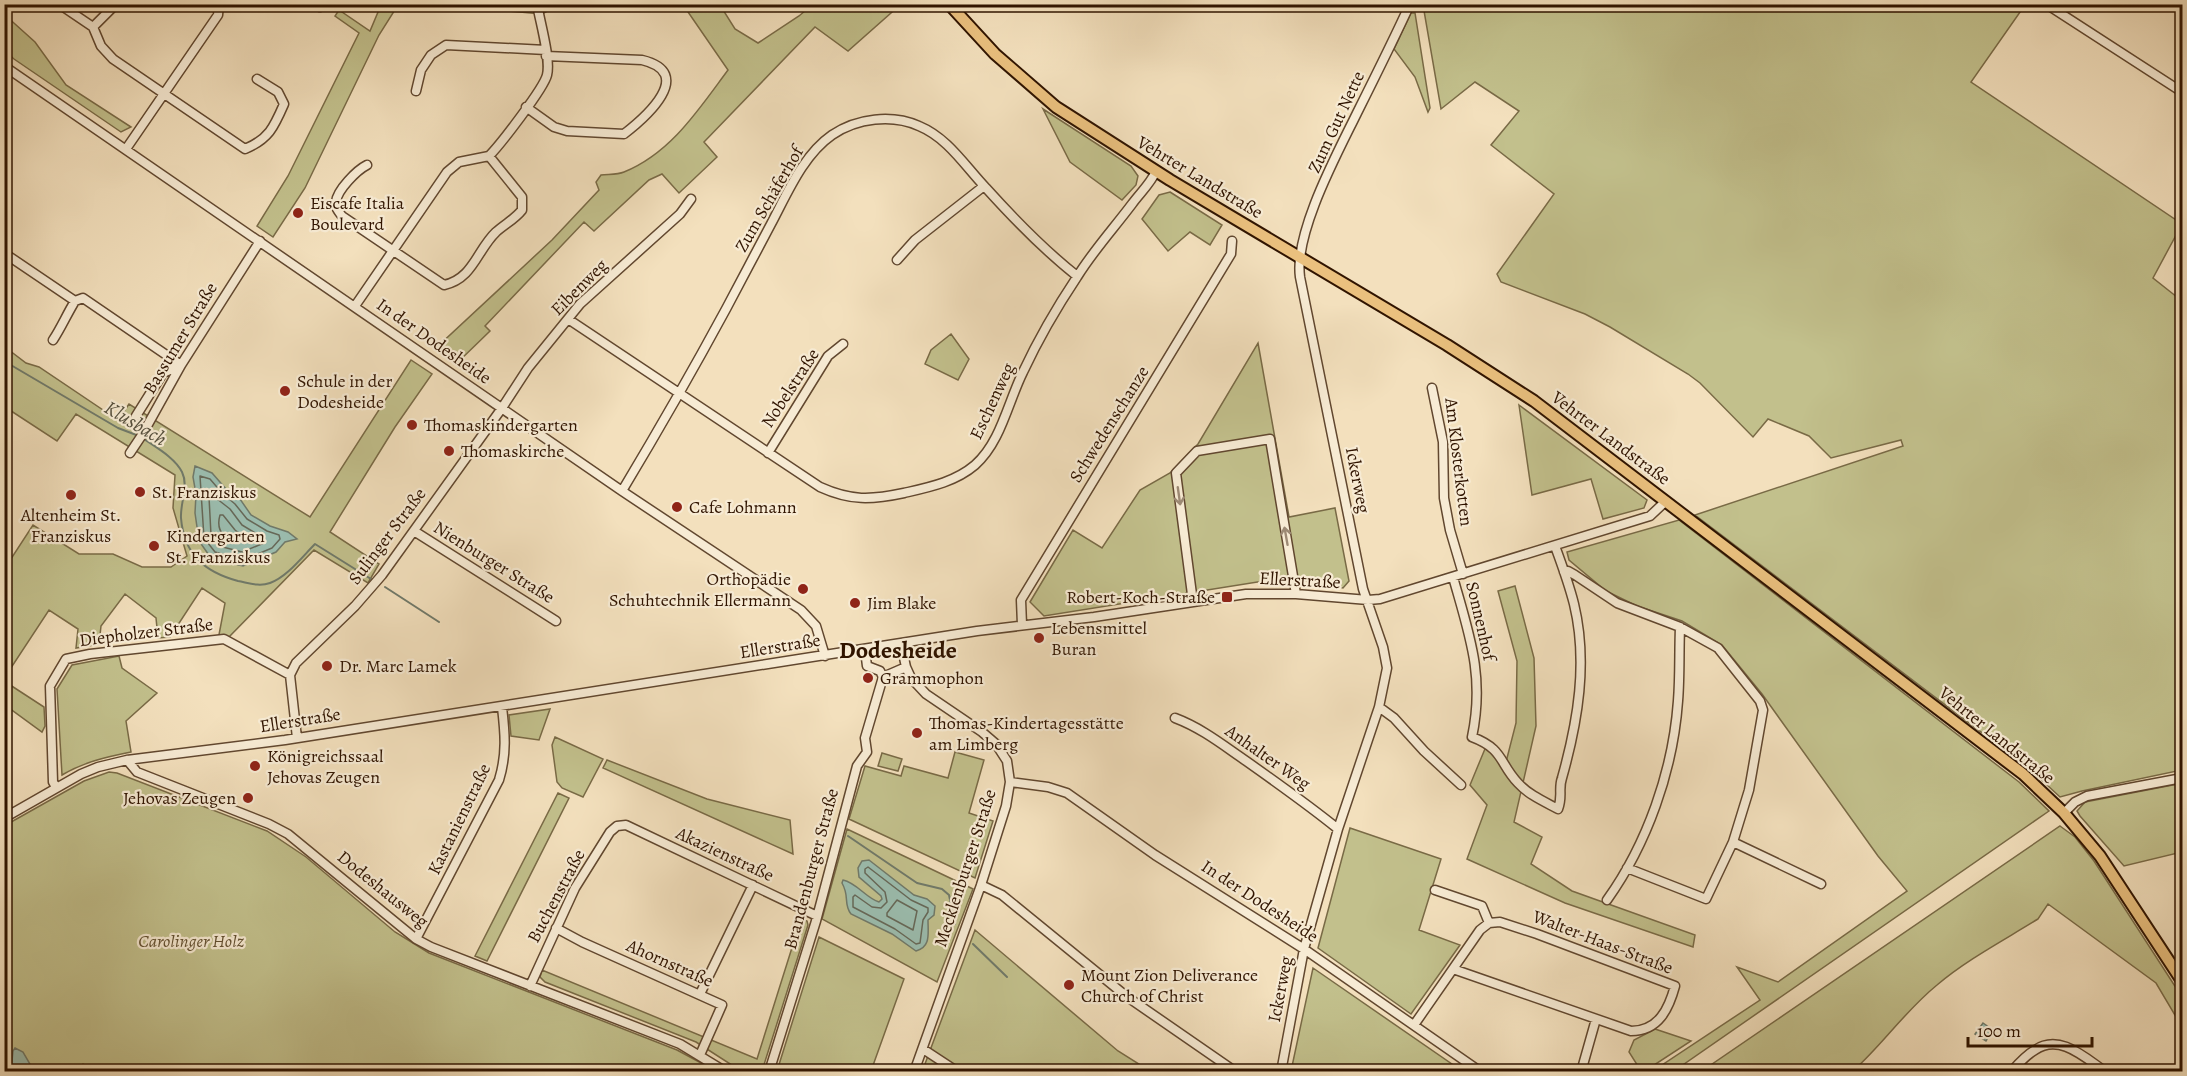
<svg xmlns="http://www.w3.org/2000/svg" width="2187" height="1076" font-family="Alegreya,serif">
<rect width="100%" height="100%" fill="#f3e0bd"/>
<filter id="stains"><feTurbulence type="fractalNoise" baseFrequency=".00333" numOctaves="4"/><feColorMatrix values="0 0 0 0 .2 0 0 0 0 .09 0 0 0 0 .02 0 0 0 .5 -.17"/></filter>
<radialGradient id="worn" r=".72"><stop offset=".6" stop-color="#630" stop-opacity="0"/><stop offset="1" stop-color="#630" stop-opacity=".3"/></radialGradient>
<path fill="#c2c08c" stroke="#796a46" stroke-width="1.5" d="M381,5H398L379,35L305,188L273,237L257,226L288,176L359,33L335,16L339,10L370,31Z
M440,5H559L542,14Z
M635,5H720L735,29L758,43L799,16L812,5H900L848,51L815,27L704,142L717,157L679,193L662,174L649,180L594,231L584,222L485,326L490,331L456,364L436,348L552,240L599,190L596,182L601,175C608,174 617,175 624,172C671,153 699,109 728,70L686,9Z
M1423,5H2025L1971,82L2182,224L2153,278L2182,301V770L2082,791L2060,797L2031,770L1695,515L1903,446L1901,440L1831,458L1809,436L1768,419L1753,437L1700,383L1688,374L1610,327L1585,314L1501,282L1497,274L1554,194L1491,145L1519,111L1475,82L1441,109Z
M1411,13H1415L1430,108L1428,112L1415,77L1394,49Z
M5,15L35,42L66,85L131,127L121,132L14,59L5,51Z
M1043,109L1131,166L1138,176L1136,185L1122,200L1070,162Z
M1170,192L1222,225L1210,245L1190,232L1168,251L1142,219L1159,195Z
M951,334L969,359L958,380L925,364L931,350Z
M1258,343L1289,517L1335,508L1349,581L1343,588L1300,580H1270L1044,616L1030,602L1073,530L1102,548L1140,490L1170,473L1198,444Z
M5,347L26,363L39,367L118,420L129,404L310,517L411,360L432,374L395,427L330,532L379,564L368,583L314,550L227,639L218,640L225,603L202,588L170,637L158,638L156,618L125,594L101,626L99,644L76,648L78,629L49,610L5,677V568L33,525L79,554H113L142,567H171L187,556L173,508L175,475L76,414L57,441L5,407Z
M1519,405L1647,500L1644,508L1603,519L1591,479L1532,495Z
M1679,520L2019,782L2049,811L1674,1071H1653L1760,1000L1737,967L1778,982L1907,891L1878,856L1762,694L1722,645L1682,621L1637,606L1606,591L1569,560L1567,552Z
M1515,586L1534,658L1536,726L1514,822L1542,837L1531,864L1572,891L1695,935L1693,947L1565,903L1467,859L1487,805L1470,785L1487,744L1506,762L1516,723L1517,661L1498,591Z
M119,656L122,668L157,693L126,721L131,752C106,757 84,762 62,775L57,689L72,665Z
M4,681L44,707L45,726L42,732L5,705Z
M550,709L539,740L511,736L509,715Z
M555,737L603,759L583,797L562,788L557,782L552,745Z
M955,752L984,760L969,813L993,821L975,878L849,819L865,766L901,776L904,766L948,778Z
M882,753L902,759L898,771L878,766Z
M607,760L707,799L790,820L793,854L603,768Z
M109,772L117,773L267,831L306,857L395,932L429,953L677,1050L716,1071L95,1072L83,1064L79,1071H5L4,826L84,781Z
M2178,784L2182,798V852L2124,866L2080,816L2077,811L2085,802Z
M558,793L569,798L487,961L475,956Z
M2060,826L2075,837L2094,861L2182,997V1027L2156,983L2048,904L2038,919C2006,939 1966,960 1937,985C1905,1011 1883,1044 1853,1071H1702Z
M1350,828L1441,859L1419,930L1460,945L1411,1014L1318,948Z
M847,829L973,889L937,982L822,919Z
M801,919L807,921L808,925L762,1071H741L696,1042L545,982L540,977L542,970L757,1059Z
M975,930L1118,1051L1150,1071L922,1072Z
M819,937L904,979L871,1071H777Z
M1313,968L1462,1071H1291Z
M1655,1029L1691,1041L1645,1071H1641L1629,1052L1634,1040Z"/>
<path fill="#9bbdaf" stroke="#707969" stroke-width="1.5" d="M195,466L212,473L226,489L240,499L251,515L270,526L288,532L297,539L285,542L276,552L243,566L211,558L199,541L195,513L196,494L193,477Z
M869,860L914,895L927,899L935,906L934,915L928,920C928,934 931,947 916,951L892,934L851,914C843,904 850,897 842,883L843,880C857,883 866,898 879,902L882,899L881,896L859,877L858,868L862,861Z
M1983,1023L1993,1030L1986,1041L1975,1034Z
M15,1048L23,1052L34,1071H11L13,1051Z"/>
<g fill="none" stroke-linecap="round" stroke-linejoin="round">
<path stroke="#666858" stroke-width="1.5" d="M200,476L210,479L222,493L235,504L247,519L267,531L279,535L280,539L272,548L243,560L215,552L204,538Z
M212,495L230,509L242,525L264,538V543L242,552L219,546L211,535L209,497Z
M220,515H223L235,530L244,537V541C227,544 215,532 220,515Z
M868,867L911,900L928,908V912L923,920L920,943L916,944L895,929L853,907V897L855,895L872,907L881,908L887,902L885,892L865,873V869Z
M897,900L917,911L913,930L887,916V913Z"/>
<path stroke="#707969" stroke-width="2" d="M4,361L118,428L139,436
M144,439C157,448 175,458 182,472C189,486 180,503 181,518C184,555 205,572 238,581C249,583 259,587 270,583C287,577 302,557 315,544L371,579
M385,587L439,622
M848,836L917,883L942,889L949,895L955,924
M973,944L1007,977"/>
<defs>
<path id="minor" d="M59,4L93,27L101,46L113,59L245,149C269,139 274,127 284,104L278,92L257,79
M314,4L320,7
M2046,4L2182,92
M93,27L116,4
M4,66L622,491L801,610L816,626L825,656
M416,91L421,70L431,55L446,45L546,50
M526,107L554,127L567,131L624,134C646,117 696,73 642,60L546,56
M126,149L218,15L219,4
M367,165C357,170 337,190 336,202C335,208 339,212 342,216L444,285C473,279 477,250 496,232C505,224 515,219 522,210V197L489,156
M4,253L75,301L83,298L181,365L163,373L136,416
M897,260L915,240L984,186
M355,306L447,172L459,162L489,156C500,145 544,88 547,75C551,59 540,22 537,4
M568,319L820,487C851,501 871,500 904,493C930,487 955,482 975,465C1001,442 1008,402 1023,372C1037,342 1059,304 1077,277C1093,251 1114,228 1132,204C1140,193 1151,183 1156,171
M53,340C61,328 67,314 75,301
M1432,388L1443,442L1444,498L1450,530L1463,574
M130,453L142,435L181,365L260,241
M768,453L828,356L843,344
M622,491C658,431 693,370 726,309C741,281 756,252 771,224C787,194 803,155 832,135C857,118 892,114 919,126C948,138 965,166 986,188C1014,219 1044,250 1077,276
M414,531L556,621
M1564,572L1568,571L1575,575L1617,603L1680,627L1718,648L1760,701L1763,710L1749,790L1733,842L1706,899L1627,868
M1453,577C1469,634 1485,676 1472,737C1504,749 1499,763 1518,783C1529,795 1543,801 1558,809C1563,796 1558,789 1562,778C1578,721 1588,662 1574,604C1569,584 1562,565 1555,546
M1193,602L1176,473L1197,451L1270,439L1296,594
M1022,625L1021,600L1231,254L1232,241
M901,644L906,667L911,678L926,694L982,732L996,744L1007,761L1010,782L1006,806L981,885L914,1072
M865,650L867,666L880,671L883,677
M290,675L296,663L355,606L382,575L502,408L528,368L580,304L680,214L691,199
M290,675L297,738
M883,677L906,667
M1379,707L1394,718L1424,751L1461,785
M1175,718C1199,727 1219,742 1239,756C1273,780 1306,803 1338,829
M127,760L137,772L269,824L288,834L416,939L431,947L680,1044L726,1072
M1010,782L1048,787L1067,793L1155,855L1304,949L1481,1072
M56,787L53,782L50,686L66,659L90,654L224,639L290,675
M2064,813L2075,802L2087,796L2182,778
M4,818L81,774L98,767L127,760L285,740L977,631L1094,617L1246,594H1296L1368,600L1380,599L1650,516L1666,501
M1733,842L1821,884
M981,885L1002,895L1126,996L1236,1072
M1435,890L1482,906L1489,923
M1607,900C1647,844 1673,771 1678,701C1680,677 1679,652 1680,627
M556,928L582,942L722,1005L700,1055
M416,939L499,780C507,754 505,733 502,707
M530,986L575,888L610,832L617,826L626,825L817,916
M700,994L753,885
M1414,1025L1480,930L1489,923L1500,922L1537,934L1675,986C1669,1008 1659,1031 1631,1031L1453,969
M923,1049L958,1072
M769,1072L816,921L857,766L867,752L865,738L883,677
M1281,1072L1304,949L1338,829L1379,707L1387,668L1383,647L1363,589L1300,277C1294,233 1337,154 1357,113C1375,77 1393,41 1410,4
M1581,1072L1596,1019
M2011,1072C2018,1064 2026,1055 2035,1050C2060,1033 2085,1058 2106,1072"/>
<path id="major" d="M949,4L995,54L1056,107L1170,180L1447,345L1534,401L2023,774L2064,813L2100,856L2182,981"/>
</defs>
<use href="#minor" stroke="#61472f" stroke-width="11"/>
<use href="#major" stroke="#301400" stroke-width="14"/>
<use href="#minor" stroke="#f7ebd4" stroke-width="8"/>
<use href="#major" stroke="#eac07e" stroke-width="10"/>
</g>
<defs><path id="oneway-shaft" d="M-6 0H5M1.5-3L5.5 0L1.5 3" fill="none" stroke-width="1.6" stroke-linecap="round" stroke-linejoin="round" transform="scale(1.5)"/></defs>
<g stroke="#9d8a75">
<use href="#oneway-shaft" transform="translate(1179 496) rotate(82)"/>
<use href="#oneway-shaft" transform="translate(1286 536) rotate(-100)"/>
</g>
<g fill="#8f2418" stroke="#f7ebd4" stroke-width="2">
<circle cx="298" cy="213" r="6"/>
<circle cx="285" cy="391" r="6"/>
<circle cx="412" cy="425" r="6"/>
<circle cx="449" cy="451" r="6"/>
<circle cx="140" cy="492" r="6"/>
<circle cx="71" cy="495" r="6"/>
<circle cx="677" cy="507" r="6"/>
<circle cx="154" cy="546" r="6"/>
<circle cx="803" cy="589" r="6"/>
<rect x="1221" y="591" width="12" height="12" rx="3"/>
<circle cx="855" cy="603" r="6"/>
<circle cx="1039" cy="638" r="6"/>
<circle cx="327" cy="666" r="6"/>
<circle cx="868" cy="678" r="6"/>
<circle cx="917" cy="733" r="6"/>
<circle cx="255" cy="766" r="6"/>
<circle cx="248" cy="798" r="6"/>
<circle cx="1069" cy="985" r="6"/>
</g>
<g text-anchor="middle" stroke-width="4.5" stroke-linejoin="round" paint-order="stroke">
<g font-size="18" fill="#301400" stroke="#f7ebd4">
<text transform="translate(1336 122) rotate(-65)" y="6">Zum Gut Nette</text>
<text transform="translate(1200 177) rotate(31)" y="6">Vehrter Landstraße</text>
<text transform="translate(769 199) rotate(-60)" y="6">Zum Schäferhof</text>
<text transform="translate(579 287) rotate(-45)" y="6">Eibenweg</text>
<text transform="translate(180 338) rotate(-59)" y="6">Bassumer Straße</text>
<text transform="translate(434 341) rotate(35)" y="6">In der Dodesheide</text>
<text transform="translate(790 388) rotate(-57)" y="6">Nobelstraße</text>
<text transform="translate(992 401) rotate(-65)" y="6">Eschenweg</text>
<text transform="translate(1109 424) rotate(-58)" y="6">Schwedenschanze</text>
<text transform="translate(1611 438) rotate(37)" y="6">Vehrter Landstraße</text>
<text transform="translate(1459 462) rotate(83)" y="6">Am Klosterkotten</text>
<text transform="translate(1358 480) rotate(79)" y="6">Ickerweg</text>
<text transform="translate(387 536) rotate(-53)" y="6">Sulinger Straße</text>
<text transform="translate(494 562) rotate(32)" y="6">Nienburger Straße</text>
<text transform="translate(1300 580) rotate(3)" y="6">Ellerstraße</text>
<text transform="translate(1481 621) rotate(77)" y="6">Sonnenhof</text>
<text transform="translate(146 632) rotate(-7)" y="6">Diepholzer Straße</text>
<text transform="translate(780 646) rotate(-9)" y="6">Ellerstraße</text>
<text transform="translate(300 720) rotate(-9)" y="6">Ellerstraße</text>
<text transform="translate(1997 735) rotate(39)" y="6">Vehrter Landstraße</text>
<text transform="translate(1268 757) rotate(35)" y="6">Anhalter Weg</text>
<text transform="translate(459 819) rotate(-64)" y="6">Kastanienstraße</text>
<text transform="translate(725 854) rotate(25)" y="6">Akazienstraße</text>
<text transform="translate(965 868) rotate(-72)" y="6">Mecklenburger Straße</text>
<text transform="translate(811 869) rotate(-75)" y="6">Brandenburger Straße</text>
<text transform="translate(383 889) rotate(39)" y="6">Dodeshausweg</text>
<text transform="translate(556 896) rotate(-62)" y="6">Buchenstraße</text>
<text transform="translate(1260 901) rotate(33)" y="6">In der Dodesheide</text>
<text transform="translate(1603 942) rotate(21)" y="6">Walter-Haas-Straße</text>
<text transform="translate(670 963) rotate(24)" y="6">Ahornstraße</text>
<text transform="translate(1280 989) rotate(-79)" y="6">Ickerweg</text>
</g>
<g font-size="18" fill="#301400" stroke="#f7ebd4" text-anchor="start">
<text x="310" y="209">Eiscafe Italia<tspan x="310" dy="21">Boulevard</tspan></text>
<text x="297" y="387">Schule in der<tspan x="297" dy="21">Dodesheide</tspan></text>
<text x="424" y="431">Thomaskindergarten</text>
<text x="461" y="457">Thomaskirche</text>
<text x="152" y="498">St. Franziskus</text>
<text x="689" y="513">Cafe Lohmann</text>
<text x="71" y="521" text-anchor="middle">Altenheim St.<tspan x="71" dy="21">Franziskus</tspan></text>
<text x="166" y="542">Kindergarten<tspan x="166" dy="21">St. Franziskus</tspan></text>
<text x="791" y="585" text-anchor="end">Orthopädie<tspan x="791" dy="21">Schuhtechnik Ellermann</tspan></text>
<text x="1215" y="603" text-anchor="end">Robert-Koch-Straße</text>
<text x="867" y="609">Jim Blake</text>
<text x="1051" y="634">Lebensmittel<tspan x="1051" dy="21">Buran</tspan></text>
<text x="339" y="672">Dr. Marc Lamek</text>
<text x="880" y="684">Grammophon</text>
<text x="929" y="729">Thomas-Kindertagesstätte<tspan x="929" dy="21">am Limberg</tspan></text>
<text x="267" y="762">Königreichssaal<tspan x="267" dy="21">Jehovas Zeugen</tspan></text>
<text x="236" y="804" text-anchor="end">Jehovas Zeugen</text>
<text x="1081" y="981">Mount Zion Deliverance<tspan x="1081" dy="21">Church of Christ</tspan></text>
</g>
<g font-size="18" font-style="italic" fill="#635031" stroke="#f7ebd4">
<text x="191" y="947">Carolinger Holz</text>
</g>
<g font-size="20" font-style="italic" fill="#554f3d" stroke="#f7ebd4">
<text transform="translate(136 423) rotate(31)" y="7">Klusbach</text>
</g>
<g font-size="24" font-weight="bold" fill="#301400" stroke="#f7ebd4">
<text x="898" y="658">Dodesheide</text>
</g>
</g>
<rect width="2187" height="1076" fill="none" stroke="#f3e0bd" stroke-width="24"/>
<rect x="6" y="6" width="2175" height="1064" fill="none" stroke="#301400" stroke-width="3"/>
<rect x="12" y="12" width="2163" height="1052" fill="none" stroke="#301400" stroke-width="1.5"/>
<path d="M1968 1037v9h124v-9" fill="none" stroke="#301400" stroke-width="3"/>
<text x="1977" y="1037" font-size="18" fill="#301400" stroke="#f7ebd4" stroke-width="4.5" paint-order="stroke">100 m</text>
<rect width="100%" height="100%" filter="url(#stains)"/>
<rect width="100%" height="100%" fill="url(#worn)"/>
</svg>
